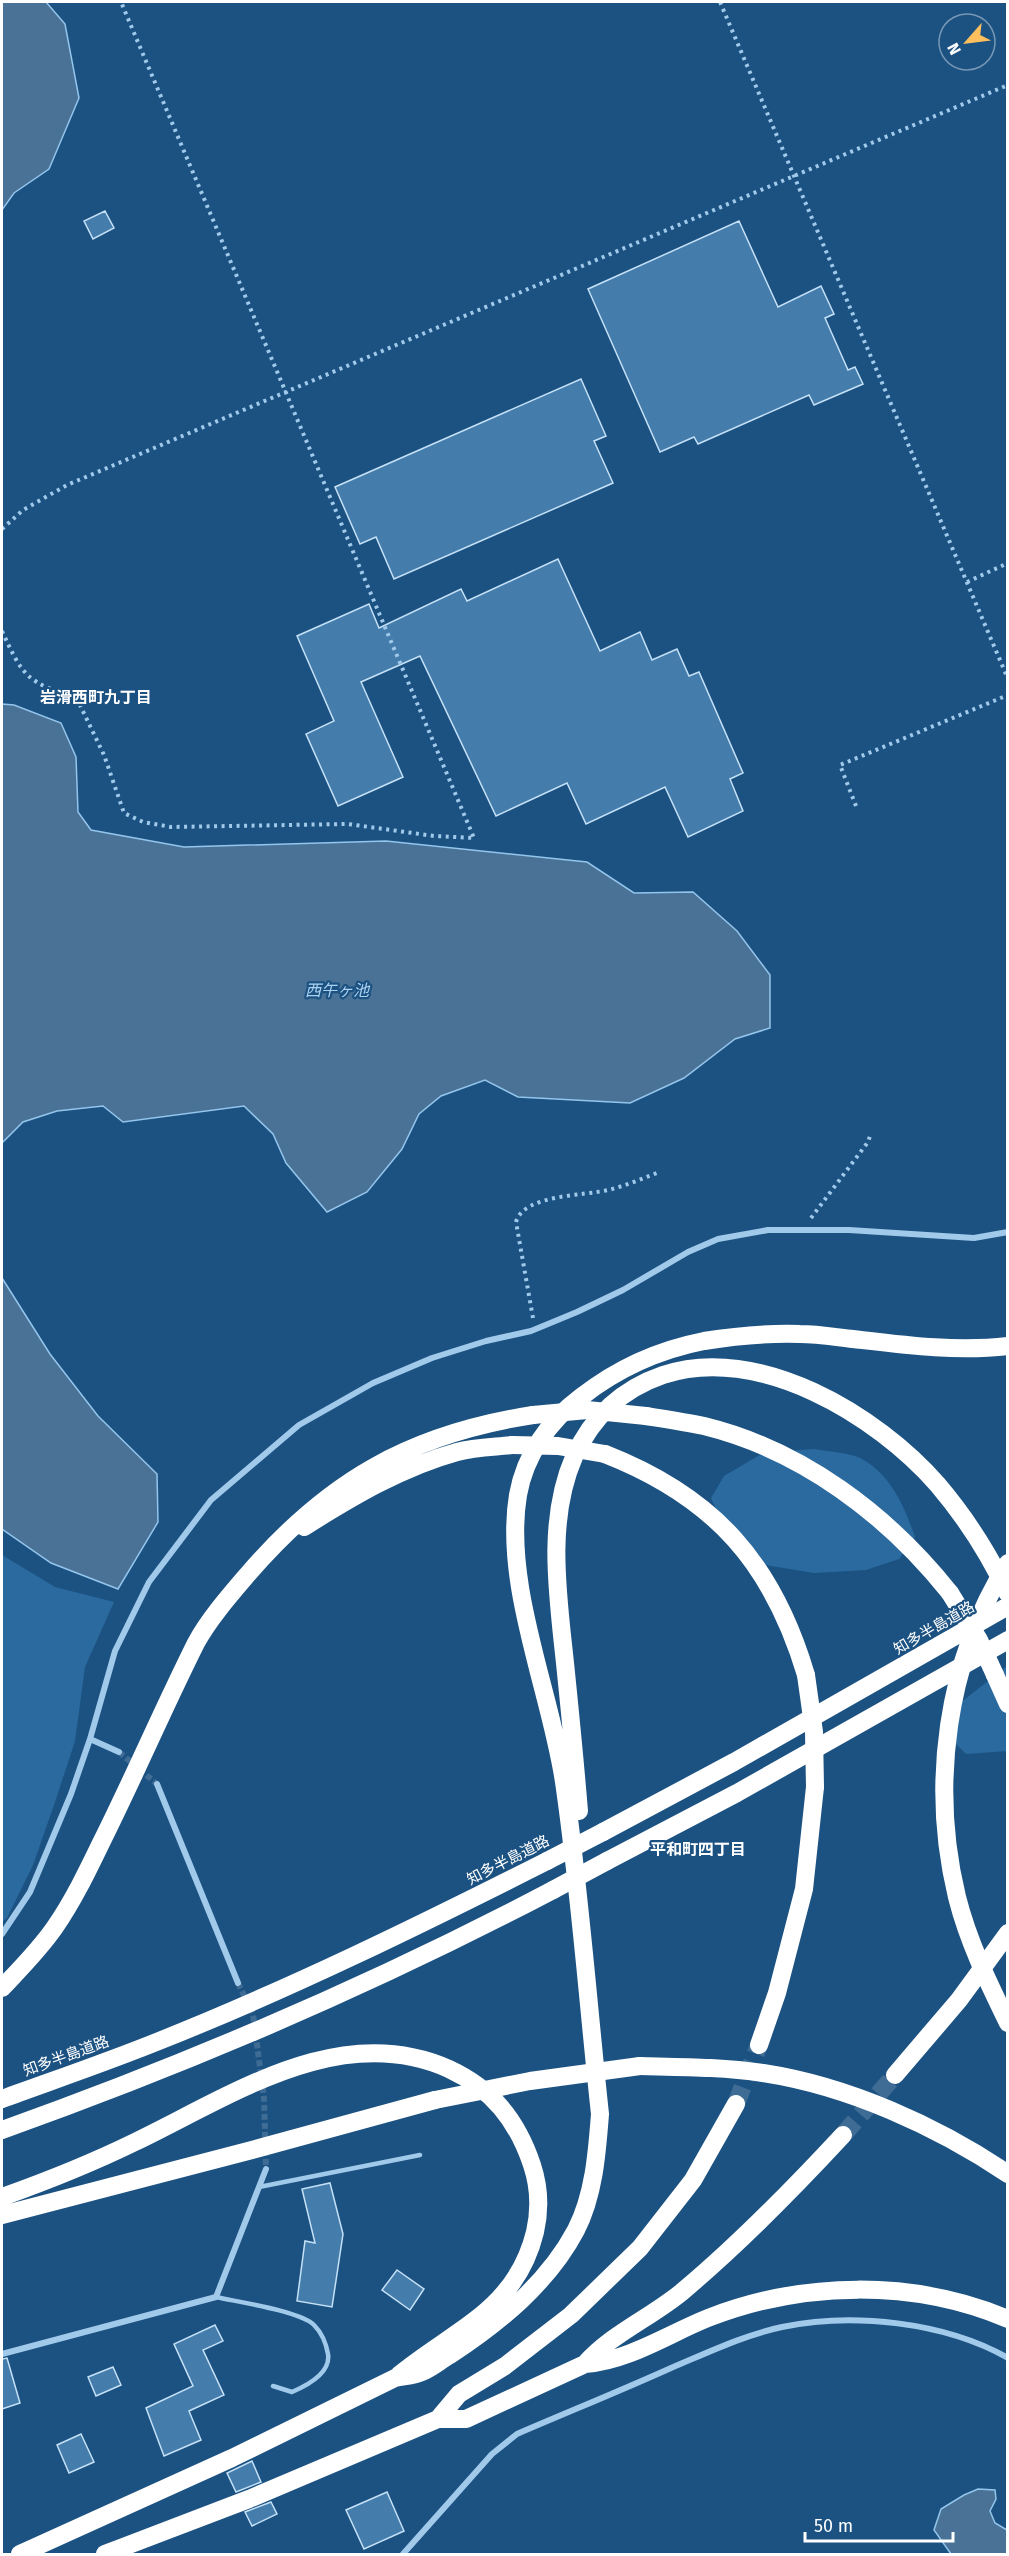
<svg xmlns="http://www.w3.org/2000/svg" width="1009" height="2556" font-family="'Fira Sans','Noto Sans JP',sans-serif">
<rect width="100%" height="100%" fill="#1c5282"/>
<path fill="#2b6a9f" d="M814,1449C828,1452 847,1452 860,1458C891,1474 904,1506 915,1537L899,1559L866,1570L814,1573L765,1565L729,1538L711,1498L724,1476L763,1453Z
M2,1555L55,1587L114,1602L85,1667L75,1741L54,1805L33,1865L7,1918L2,1922Z
M1007,1666V1751L966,1754L948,1736L950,1711Z"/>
<path fill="#4a7296" stroke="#94c5ec" stroke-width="1.5" d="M2,2H46L65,24L79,98L49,169L14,193L2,210Z
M2,704L14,705L61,723L76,757L78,812L91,830L184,847L386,841L587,862L634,893L693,892L737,931L770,975V1028L735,1039L684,1078L630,1103L518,1097L485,1080L441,1096L419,1114L402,1149L367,1192L327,1212L286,1163L273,1134L244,1106L123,1122L103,1106L57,1111L23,1122L2,1143Z
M2,1278L50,1354L98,1416L157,1474L158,1522L118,1589L51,1563L2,1529Z
M978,2489L995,2490L996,2499L990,2511L995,2523L1007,2530V2554H951L934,2530L941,2509L964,2495Z"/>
<path fill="#447cab" stroke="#c5e1f7" stroke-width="1.5" d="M105,211L114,228L93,239L84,221Z
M739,221L778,307L821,286L834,314L825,318L848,370L855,367L863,384L814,405L809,395L698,444L694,437L660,452L588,289Z
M581,379L606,436L594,441L613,483L394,579L376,537L360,544L335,487Z
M558,559L600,651L640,632L652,660L677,649L689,676L699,672L743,773L730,779L743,811L688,837L665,787L586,824L567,783L496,816L420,656L361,682L403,777L338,806L306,734L334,721L297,636L369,604L379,628L461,589L467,601Z
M330,2183L343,2234L332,2307L297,2301L305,2241L315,2243L302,2189Z
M397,2270L424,2289L410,2310L382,2290Z
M215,2325L223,2341L203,2350L224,2395L189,2411L201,2440L164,2456L146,2408L193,2386L174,2344Z
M7,2358L20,2403L2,2409V2359Z
M113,2367L121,2385L96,2396L88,2377Z
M81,2434L94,2462L69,2473L57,2445Z
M252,2461L261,2482L236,2492L227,2473Z
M387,2492L404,2531L364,2549L346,2510Z
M271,2502L277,2514L252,2526L245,2512Z"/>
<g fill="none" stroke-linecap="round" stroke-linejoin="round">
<path stroke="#3e6c95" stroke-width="6" stroke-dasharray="6 3" stroke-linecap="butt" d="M119,1752L157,1784
M238,1983L253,2014L264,2098L266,2169"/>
<path stroke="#3e6c95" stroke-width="18" stroke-dasharray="18 9" stroke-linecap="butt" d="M736,2104L759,2045
M843,2135L895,2075"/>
<path stroke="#a1c9ea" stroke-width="4" stroke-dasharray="3 4.5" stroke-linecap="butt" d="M720,2L1008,679
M2,529L23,510L67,485L1008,85
M967,582L1008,563
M2,631C24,679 27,681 77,699L104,755L124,813L143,822L171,827L348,824L434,836L474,838L121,2
M856,806L840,765L1008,695
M811,1218L868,1142L870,1136
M533,1318L516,1222C524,1194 584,1196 608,1190C625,1186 641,1179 657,1173"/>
<path stroke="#a1c9ea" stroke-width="4.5" d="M259,2187L420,2155
M216,2297C238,2302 300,2311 314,2325C322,2333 326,2343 328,2354C331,2373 306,2386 292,2392L273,2386"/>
<path stroke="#a1c9ea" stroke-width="6" d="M90,1739L119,1752
M157,1784L238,1983
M2,1934L30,1892L71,1794L90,1739L115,1651L149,1582L211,1500L299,1425L373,1383L432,1358L486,1341L531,1331L577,1312L623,1290L688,1252L718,1239L768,1230H849L974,1238L1008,1232
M2,2354L216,2297L266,2169
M403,2554L492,2454L517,2434C568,2412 620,2391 671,2368C707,2353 744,2335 782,2327C852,2312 945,2322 1008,2358"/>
<path stroke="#fff" stroke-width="18" d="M646,1416C665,1419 685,1422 704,1426C802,1450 888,1515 950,1593
M605,1454C715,1497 773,1564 806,1675
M304,1527C352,1497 402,1467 457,1452C475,1447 494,1447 512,1445
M995,1675L1008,1704
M579,1811C575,1762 570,1712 565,1663C558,1596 546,1521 574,1457C592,1417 622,1389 663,1375C758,1343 877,1415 938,1485C966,1518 989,1554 1008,1594
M603,1832L734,1762L1008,1606
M607,1861L737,1793L1008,1640
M2,1988C20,1969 40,1949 55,1927C73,1901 87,1872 101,1843C134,1777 163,1709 196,1643C209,1619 230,1595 248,1574C328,1481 410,1434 533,1415
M759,2045L777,1993L804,1889L815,1787
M640,2066C681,2067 723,2067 763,2073C848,2086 937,2126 1008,2174
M895,2075L959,2000L1008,1933
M2,2099C54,2080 107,2062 159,2041C292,1988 420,1925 547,1861
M2,2130C190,2063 376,1983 553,1890
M2,2197C47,2181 92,2163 135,2142C231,2096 340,2020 449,2069C492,2089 517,2120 532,2165C539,2186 540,2210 535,2232C516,2310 455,2329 399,2375
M2,2215L252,2150L435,2100
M585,2364C611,2334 652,2317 683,2291C740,2243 792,2190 843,2135
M438,2419L459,2394L505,2366L571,2315L640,2248L693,2180L736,2104
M20,2554L232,2458L395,2378C404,2376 414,2376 422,2372C432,2368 441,2360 450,2355C499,2323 548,2283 576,2230C594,2195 597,2153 600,2114C588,2004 580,1892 564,1782C551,1693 503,1585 518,1495C525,1455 549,1421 581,1397C618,1368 658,1350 704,1341C735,1336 769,1333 800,1334C817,1334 835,1337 853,1339C904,1345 956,1352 1008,1346
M105,2554L249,2499L438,2419H466L585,2364C628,2361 668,2334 708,2318C803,2281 913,2279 1008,2319"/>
<path stroke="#fff" stroke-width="18" d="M533,1415L587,1410L646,1416
M512,1445L558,1446L605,1454
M1008,1563C946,1661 930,1786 957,1897C968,1941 988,1982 1008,2023
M950,1593L979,1640L995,1675
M806,1675L814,1732L815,1787
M547,1861L603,1832
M553,1890L607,1861
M435,2100L530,2081L640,2066"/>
</g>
<g text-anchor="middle" stroke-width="4.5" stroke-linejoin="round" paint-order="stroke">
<g font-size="15" fill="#fff" stroke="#1c5282">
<text transform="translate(934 1628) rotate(-30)" y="5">知多半島道路</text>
<text transform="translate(508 1860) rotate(-27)" y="5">知多半島道路</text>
<text transform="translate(66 2056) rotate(-20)" y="5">知多半島道路</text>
</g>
<g font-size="16" font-weight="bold" fill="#fff" stroke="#1c5282">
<text x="96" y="703">岩滑西町九丁目</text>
<text x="698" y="1855">平和町四丁目</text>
</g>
<g font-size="16" font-style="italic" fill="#acd2f2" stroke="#1c5282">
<text x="337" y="996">西午ヶ池</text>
</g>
</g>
<rect width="1009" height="2556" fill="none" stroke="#ffffff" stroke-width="6"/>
<g transform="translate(967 42) rotate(242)"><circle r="28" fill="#1c5282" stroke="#7797b4" stroke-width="1.5"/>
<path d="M0-4.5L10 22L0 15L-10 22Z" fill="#fbbf5e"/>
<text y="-9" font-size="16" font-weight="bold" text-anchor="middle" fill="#ffffff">N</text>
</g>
<path d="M805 2532v9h148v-9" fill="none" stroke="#ffffff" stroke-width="3"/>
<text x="814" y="2532" font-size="18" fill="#ffffff" stroke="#1c5282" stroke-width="4.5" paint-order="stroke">50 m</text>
</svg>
